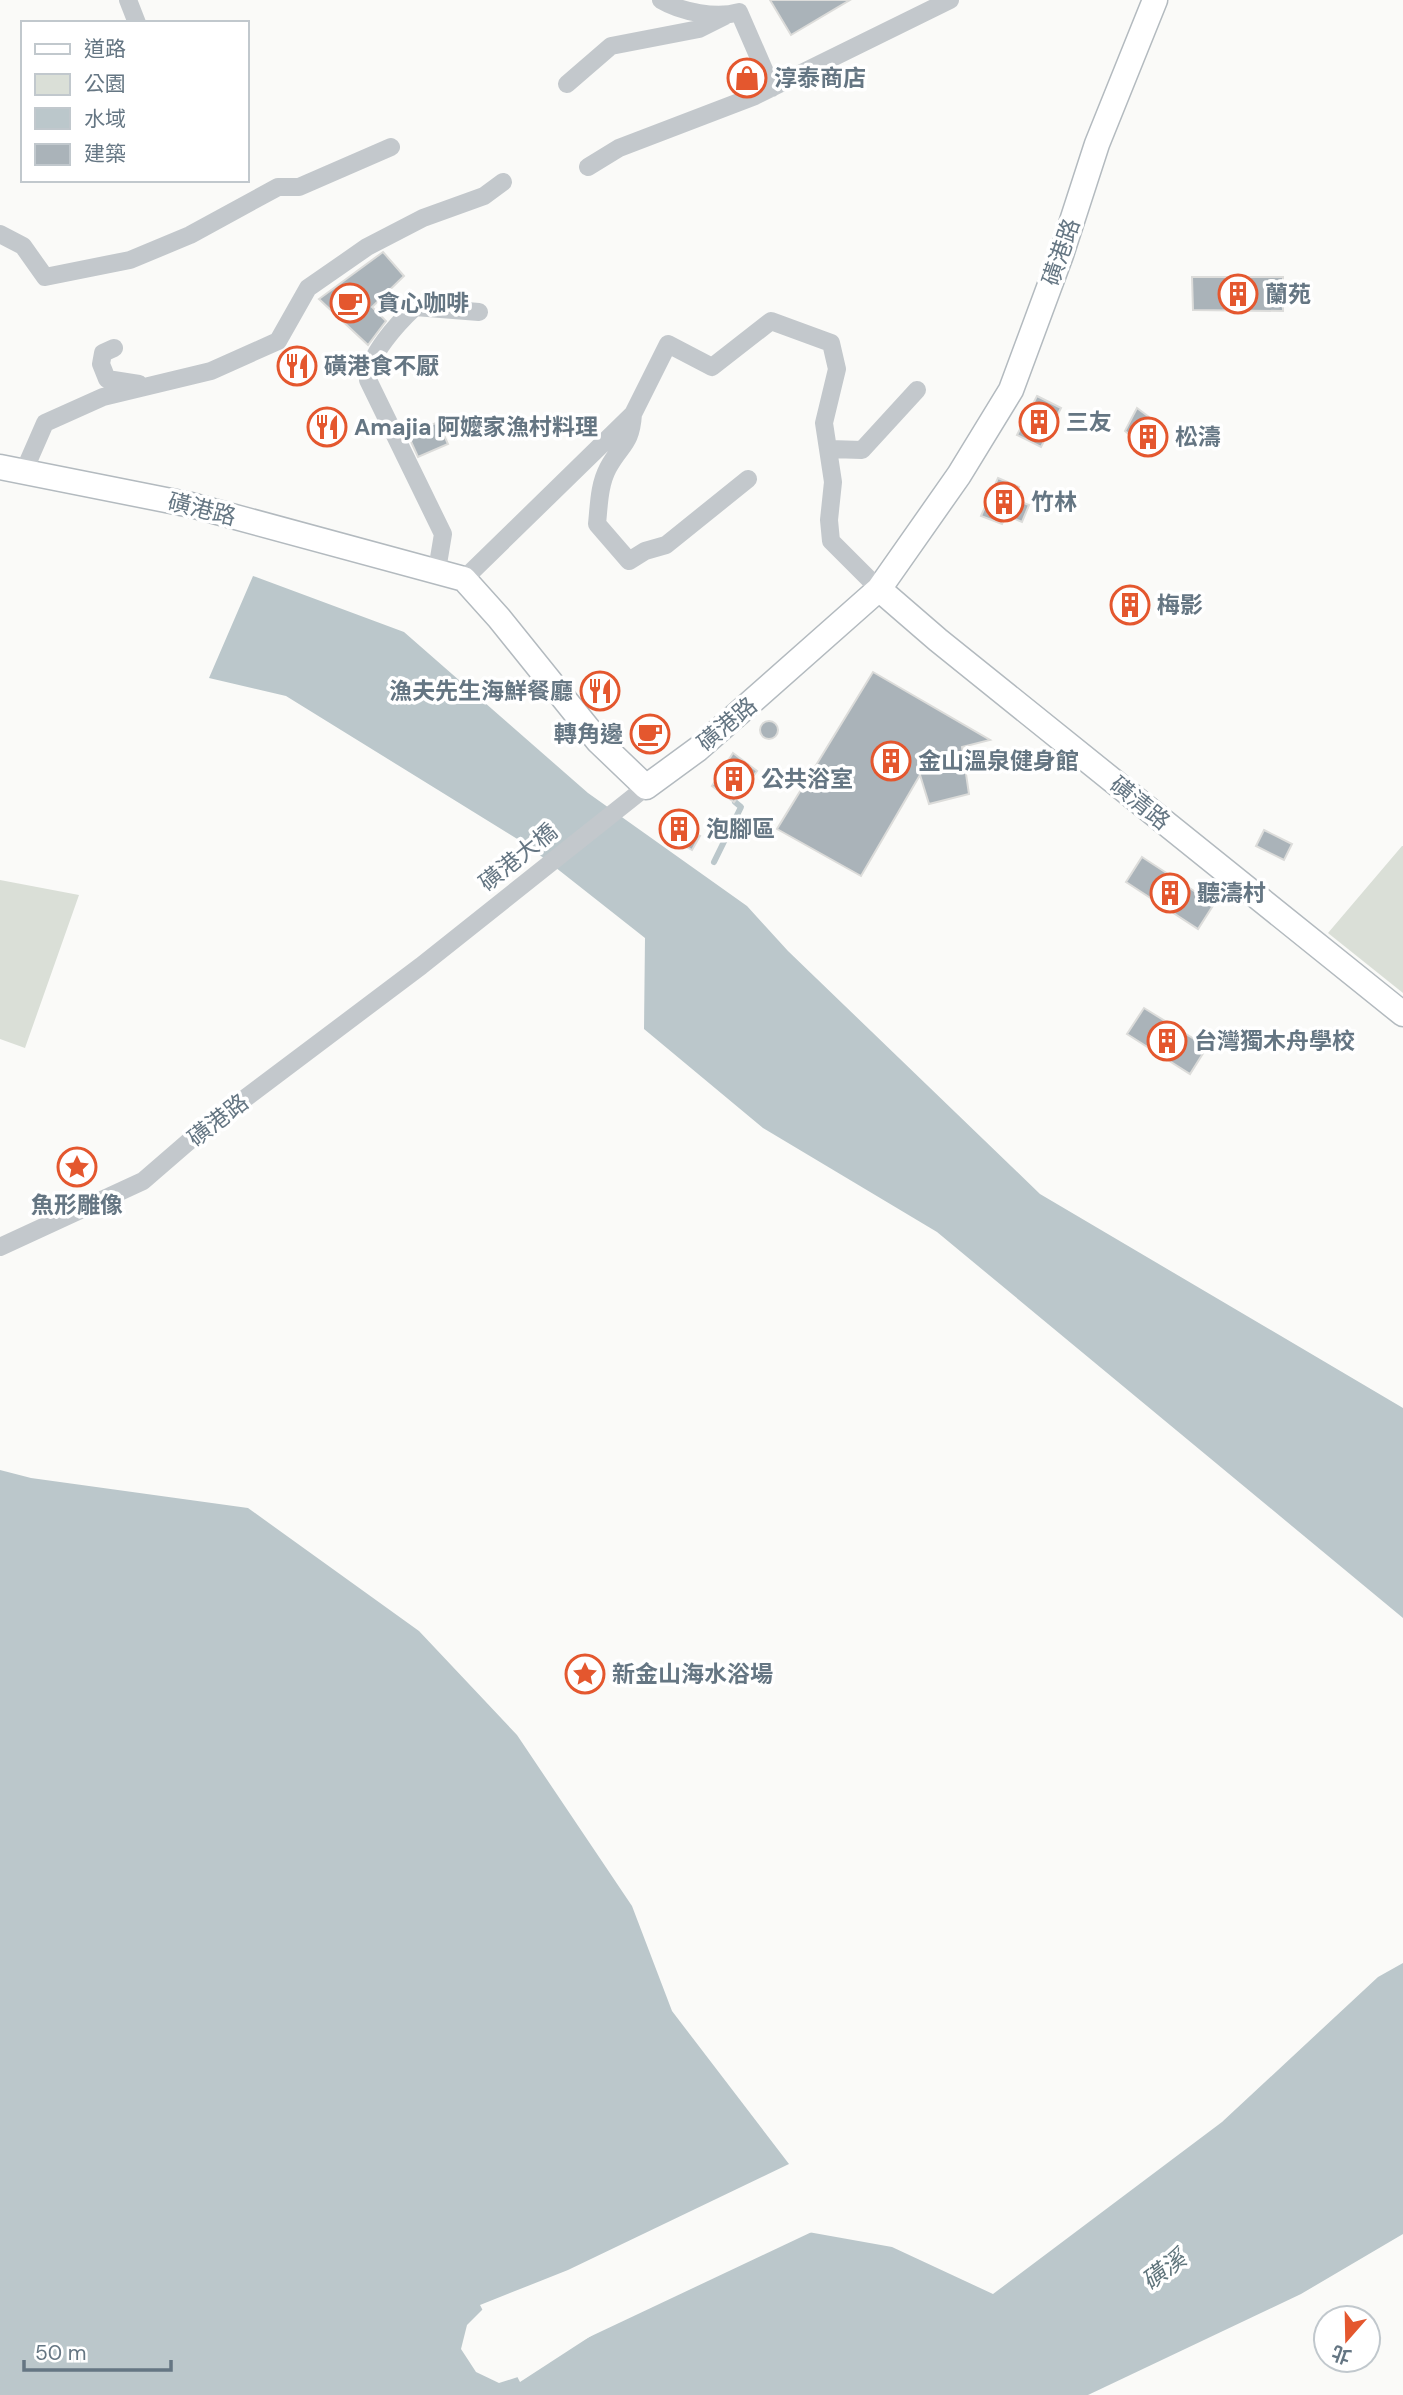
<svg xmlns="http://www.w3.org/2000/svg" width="1403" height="2395" font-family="'DM Sans','Noto Sans TC',sans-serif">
<rect width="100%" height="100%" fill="#fafaf8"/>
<path fill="#dadfd7" d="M1402,846H1403V993L1328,933Z
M0,880L79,895L25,1048L0,1039Z"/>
<path fill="#bbc7cb" d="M253,576L404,632L588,793L747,906L788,951L1040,1194L1403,1408V1618L937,1232L763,1128L644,1029L645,938L527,845L286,696L209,678Z
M0,1470L31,1478L248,1508L419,1631L517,1735L632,1906L672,2011L789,2164L568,2270L480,2305L520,2382L597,2332L797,2230L892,2247L993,2294L1222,2122L1378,1977L1403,1963V2234L1301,2294L1088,2395H0Z"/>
<path fill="#fafaf8" d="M796,2227L816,2230L566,2348L593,2331L590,2318Z
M485,2307L521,2376L499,2383L476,2372L461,2349L467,2325Z"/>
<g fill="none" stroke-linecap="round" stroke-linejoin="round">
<path stroke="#bbc7cb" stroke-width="6" d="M714,862L741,807L735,802"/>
</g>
<path fill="#aab3b9" stroke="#dcdcda" stroke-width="2" d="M770,0H850L791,35Z
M383,252L404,276L372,307L386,321L368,345L319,299Z
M1192,277H1283V311L1193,310Z
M1037,396L1061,408L1041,447L1017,435Z
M1137,408L1153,420L1150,426L1155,430L1144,447L1125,431Z
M335,416L341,429L321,439L313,424Z
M438,422L448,444L418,457L408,435Z
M998,478L1019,487L1014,499L1029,505L1022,522L1006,515L1002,524L981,516Z
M1134,587L1148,599L1126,624L1112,611Z
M873,672L990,740L962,747L969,794L929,804L920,775L861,876L777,829Z
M760 730a9 9 0 1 1 18 0a9 9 0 1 1-18 0Z
M733,753L757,771L734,802L712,786Z
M674,822L700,836L692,850L667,836Z
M1264,830L1292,844L1284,860L1256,846Z
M1142,857L1214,904L1198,929L1126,882Z
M1144,1008L1207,1047L1190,1074L1127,1034Z"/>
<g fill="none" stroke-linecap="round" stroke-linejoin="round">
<defs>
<path id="secondary" d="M0,467L191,505L464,579L499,618L598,741L646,787L698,749L879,589L959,475L1011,390L1061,255L1097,144L1155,0
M879,589L938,640L1403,1014"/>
</defs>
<use href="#secondary" stroke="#b3babf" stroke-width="27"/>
<path stroke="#c3c8cc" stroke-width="18" d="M128,0L137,23
M661,0C681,12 717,19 739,12L772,88
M567,84L611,46L699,29L725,16
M588,167L619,148L755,96L950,0
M0,234L23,246L45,277L130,260L190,235L278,187H299L391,147
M114,348L103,353L101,364L107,379L139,384
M633,414C631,445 621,444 608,468C599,485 599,505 597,524L629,561L645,551L666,545L748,479
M830,449L862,450L917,390
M24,471L45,423L103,397L211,371L278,341L308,288L367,247L423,218L484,196L503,182
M437,570L443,534L368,380C367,356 398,323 415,307L479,312
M464,579L633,414L668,344L712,367L771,321L831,343L837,369L824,423L833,482L829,520L831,541L879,589
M0,1247L143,1181L195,1136L421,966L646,787"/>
<use href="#secondary" stroke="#fff" stroke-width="24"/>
</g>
<defs>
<symbol id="shop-ring" viewBox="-11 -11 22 22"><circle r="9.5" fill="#fff" stroke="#e4572e" stroke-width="1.5"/><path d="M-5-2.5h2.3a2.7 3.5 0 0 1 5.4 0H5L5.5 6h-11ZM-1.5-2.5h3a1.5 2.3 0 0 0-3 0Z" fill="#e4572e"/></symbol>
<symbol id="building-ring" viewBox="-11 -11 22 22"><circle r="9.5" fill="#fff" stroke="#e4572e" stroke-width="1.5"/><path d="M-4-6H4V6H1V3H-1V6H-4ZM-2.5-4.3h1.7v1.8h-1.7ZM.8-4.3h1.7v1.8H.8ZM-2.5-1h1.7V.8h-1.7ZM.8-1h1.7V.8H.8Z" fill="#e4572e"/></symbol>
<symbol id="cafe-ring" viewBox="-11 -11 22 22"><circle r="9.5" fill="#fff" stroke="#e4572e" stroke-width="1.5"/><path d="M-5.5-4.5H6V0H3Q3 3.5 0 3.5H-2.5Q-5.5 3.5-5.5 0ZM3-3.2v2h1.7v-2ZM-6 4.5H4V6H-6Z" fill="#e4572e"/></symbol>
<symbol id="restaurant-ring" viewBox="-11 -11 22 22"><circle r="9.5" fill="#fff" stroke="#e4572e" stroke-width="1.5"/><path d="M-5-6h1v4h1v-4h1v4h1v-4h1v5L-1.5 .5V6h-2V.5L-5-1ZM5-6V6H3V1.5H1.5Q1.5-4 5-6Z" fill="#e4572e"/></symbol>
<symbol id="sight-ring" viewBox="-11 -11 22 22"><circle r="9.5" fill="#fff" stroke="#e4572e" stroke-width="1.5"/><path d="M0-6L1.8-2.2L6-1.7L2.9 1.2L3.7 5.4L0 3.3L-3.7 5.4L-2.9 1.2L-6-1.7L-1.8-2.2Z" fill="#e4572e"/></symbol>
</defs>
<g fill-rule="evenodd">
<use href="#shop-ring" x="725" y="56" width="44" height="44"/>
<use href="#building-ring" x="1216" y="272" width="44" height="44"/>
<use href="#cafe-ring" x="328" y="281" width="44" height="44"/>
<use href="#restaurant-ring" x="275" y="344" width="44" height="44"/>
<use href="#building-ring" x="1017" y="400" width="44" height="44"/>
<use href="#restaurant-ring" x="305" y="405" width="44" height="44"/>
<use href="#building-ring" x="1126" y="415" width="44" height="44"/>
<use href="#building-ring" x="982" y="480" width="44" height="44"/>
<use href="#building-ring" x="1108" y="583" width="44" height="44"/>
<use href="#restaurant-ring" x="578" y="669" width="44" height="44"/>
<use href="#cafe-ring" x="628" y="712" width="44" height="44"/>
<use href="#building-ring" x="869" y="739" width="44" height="44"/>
<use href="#building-ring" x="712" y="757" width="44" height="44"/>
<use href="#building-ring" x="657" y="807" width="44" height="44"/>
<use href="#building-ring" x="1148" y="871" width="44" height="44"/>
<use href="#building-ring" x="1145" y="1019" width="44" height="44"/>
<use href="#sight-ring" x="55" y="1145" width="44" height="44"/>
<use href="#sight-ring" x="563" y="1652" width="44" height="44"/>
</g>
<g text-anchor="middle" stroke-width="7" stroke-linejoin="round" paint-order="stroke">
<g font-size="23" font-weight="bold" fill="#657683" stroke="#fff" text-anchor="start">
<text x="774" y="86">淳泰商店</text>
<text x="1265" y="302">蘭苑</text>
<text x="377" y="311">貪心咖啡</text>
<text x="324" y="374">磺港食不厭</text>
<text x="1066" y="430">三友</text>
<text x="354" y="435">Amajia 阿嬤家漁村料理</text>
<text x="1175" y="445">松濤</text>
<text x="1031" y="510">竹林</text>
<text x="1157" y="613">梅影</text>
<text x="573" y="699" text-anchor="end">漁夫先生海鮮餐廳</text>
<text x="623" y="742" text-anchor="end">轉角邊</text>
<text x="918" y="769">金山溫泉健身館</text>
<text x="761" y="787">公共浴室</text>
<text x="706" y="837">泡腳區</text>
<text x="1197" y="901">聽濤村</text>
<text x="1194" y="1049">台灣獨木舟學校</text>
<text x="77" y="1213" text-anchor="middle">魚形雕像</text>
<text x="612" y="1682">新金山海水浴場</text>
</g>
<g font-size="23" fill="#657683" stroke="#fff">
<text transform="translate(1061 252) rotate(-71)" y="8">磺港路</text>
<text transform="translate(202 509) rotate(14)" y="8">磺港路</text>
<text transform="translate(727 724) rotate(-40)" y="8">磺港路</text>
<text transform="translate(1140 803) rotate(39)" y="8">磺清路</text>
<text transform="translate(518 857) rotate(-39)" y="8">磺港大橋</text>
<text transform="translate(218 1120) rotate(-38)" y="8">磺港路</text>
</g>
<g font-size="24" font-style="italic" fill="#60757c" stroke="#fff">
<text transform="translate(1164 2270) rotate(-37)" y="8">磺溪</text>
</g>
</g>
<rect x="21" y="21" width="228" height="161" fill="#ffffff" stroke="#c1c8cd" stroke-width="2"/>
<rect x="35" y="44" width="35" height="10" fill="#ffffff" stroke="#c1c8cd" stroke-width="2"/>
<text x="84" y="56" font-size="21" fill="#657683">道路</text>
<rect x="35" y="74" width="35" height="21" fill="#dadfd7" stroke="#c1c8cd" stroke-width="2"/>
<text x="84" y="91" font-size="21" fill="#657683">公園</text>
<rect x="35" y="108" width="35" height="21" fill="#bbc7cb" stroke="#c1c8cd" stroke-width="2"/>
<text x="84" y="126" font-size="21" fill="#657683">水域</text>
<rect x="35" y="144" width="35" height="21" fill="#aab3b9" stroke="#c1c8cd" stroke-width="2"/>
<text x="84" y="161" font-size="21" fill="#657683">建築</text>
<g transform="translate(1347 2339) rotate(200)"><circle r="33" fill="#ffffff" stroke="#c1c8cd" stroke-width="2"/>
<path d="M0-5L12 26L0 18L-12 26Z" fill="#e4572e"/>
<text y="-10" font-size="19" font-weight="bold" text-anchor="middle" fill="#657683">北</text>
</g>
<path d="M24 2360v10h147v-10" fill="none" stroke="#657683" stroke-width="3.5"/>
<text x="35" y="2360" font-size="21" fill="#657683" stroke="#ffffff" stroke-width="5" paint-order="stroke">50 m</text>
</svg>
